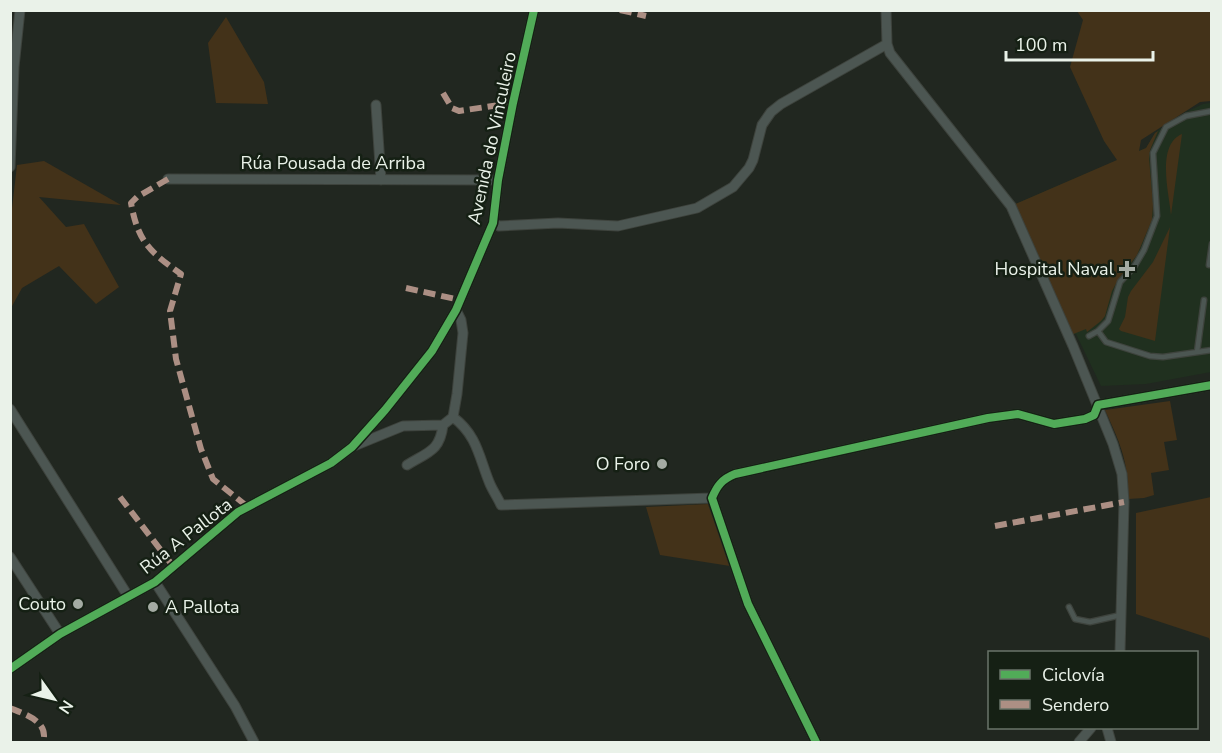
<svg xmlns="http://www.w3.org/2000/svg" width="1222" height="753" font-family="'Nunito Sans',sans-serif">
<rect width="100%" height="100%" fill="#212720"/>
<path fill="#20301f" d="M1211,103V372L1146,384L1101,386L1076,334L1071,335L1013,205L1146,148L1155,133L1164,126L1184,113L1203,104Z"/>
<path fill="#433219" d="M1077,11H1211V101L1200,102L1141,140L1139,151L1146,148L1155,133L1158,131L1150,150L1149,158L1153,204L1152,220L1137,255L1118,280L1112,291L1105,316L1101,321L1087,332L1086,329L1071,335L1013,205L1117,160L1104,141L1070,67L1083,20Z
M226,17L264,82L268,104L216,103L208,43Z
M1182,134L1171,215C1169,193 1156,145 1182,134Z
M44,161L121,205L39,197L66,227L84,224L119,287L96,304L59,266L22,288L11,308V217L17,165Z
M1170,227L1155,341L1121,331L1119,329L1125,317L1128,297L1131,291L1153,262Z
M1170,401L1177,440L1164,442L1169,470L1151,473L1154,495L1144,498L1128,499C1129,462 1120,443 1105,410Z
M1211,497H1212L1211,644L1209,638L1136,614V513Z
M708,504L730,566L660,555L646,507Z"/>
<g fill="none" stroke-linecap="round" stroke-linejoin="round">
<defs>
<path id="lane" d="M1209,265L1212,244
M1098,331L1106,342L1150,356L1163,357L1212,350
M1089,336L1098,331L1108,321L1120,282L1134,267L1144,250L1157,216L1153,153L1166,127L1186,116L1212,111
M1197,352L1204,300
M1069,607L1075,619L1090,622L1121,615"/>
<path id="street" d="M886,10L887,44L890,53L1011,206L1073,346L1113,444L1122,474L1124,502L1120,652
M376,105L381,180
M10,167L14,67L20,10
M168,179L498,180
M493,223L499,226L558,223L618,226L697,208L733,187L749,168L753,160L762,125L771,112L781,104L887,44
M10,409L128,596
M453,417C478,436 479,458 490,484C493,491 498,498 501,505L712,498
M354,446L403,426L443,425L453,417L457,394L463,333L461,320L456,310
M407,465C428,452 440,451 443,425
M10,557L60,634
M155,582L235,706L254,742
M10,669L60,634L155,582L238,512L331,463L352,447L385,410L432,351L456,310L493,223L498,180L513,103L534,10
M1107,728L1111,742
M816,742L748,604L712,498C717,486 722,479 735,474L988,418L1018,414L1054,424L1085,419L1094,415L1098,405L1212,385
M1079,742L1091,728"/>
</defs>
<use href="#lane" stroke="#3e433d" stroke-width="7"/>
<use href="#street" stroke="#3e433d" stroke-width="11"/>
<use href="#lane" stroke="#4c5652" stroke-width="4.5"/>
<use href="#street" stroke="#4c5652" stroke-width="9"/>
<path stroke="#ac8f84" stroke-width="6" stroke-dasharray="12 6" stroke-linecap="butt" d="M620,10L646,16
M443,93L452,108L459,111L513,103
M168,179L137,197L131,203C138,242 150,252 181,274L170,311L176,359L201,449L213,479L248,507
M406,288L460,300
M120,497L173,566
M995,526L1124,502
M10,708C27,715 49,722 43,742"/>
<defs>
<path id="cycleway" d="M10,669L60,634L155,582L238,512L331,463L352,447L385,410L432,351L456,310L493,223L498,180L513,103L534,10
M816,742L748,604L712,498C717,486 722,479 735,474L988,418L1018,414L1054,424L1085,419L1094,415L1098,405L1212,385"/>
</defs>
<use href="#cycleway" stroke="#152014" stroke-width="11"/>
<use href="#cycleway" stroke="#51ab58" stroke-width="8"/>
</g>
<g fill="#a4aba3" stroke="#152014" stroke-width="2">
<path d="M1124 260h6v6h6v6h-6v6h-6v-6h-6v-6h6z"/>
<circle cx="662" cy="464" r="6"/>
<circle cx="78" cy="604" r="6"/>
<circle cx="153" cy="607" r="6"/>
</g>
<g text-anchor="middle" stroke-width="5" stroke-linejoin="round" paint-order="stroke">
<g font-size="18" fill="#eaf2e9" stroke="#152014">
<text transform="translate(492 138) rotate(-78)" y="6">Avenida do Vinculeiro</text>
<text x="333" y="169">Rúa Pousada de Arriba</text>
<text transform="translate(186 536) rotate(-38)" y="6">Rúa A Pallota</text>
</g>
<g font-size="18" fill="#eaf2e9" stroke="#152014" text-anchor="end">
<text x="1114" y="275">Hospital Naval</text>
<text x="650" y="470">O Foro</text>
<text x="66" y="610">Couto</text>
<text x="165" y="613" text-anchor="start">A Pallota</text>
</g>
</g>
<rect width="1222" height="753" fill="none" stroke="#eaf2e9" stroke-width="24"/>
<rect x="988" y="651" width="210" height="78" fill="#152014" stroke="#6a7469" stroke-width="1.5"/>
<rect x="1000" y="670" width="30" height="9" fill="#51ab58" stroke="#6a7469" stroke-width="1.5"/>
<text x="1042" y="681" font-size="18" fill="#eaf2e9">Ciclovía</text>
<rect x="1000" y="700" width="30" height="9" fill="#ac8f84" stroke="#6a7469" stroke-width="1.5"/>
<text x="1042" y="711" font-size="18" fill="#eaf2e9">Sendero</text>
<g transform="translate(54 699) rotate(124)" stroke="#152014" stroke-width="4.5" paint-order="stroke">
<path d="M0-4.5L10 22L0 15L-10 22Z" fill="#eaf2e9"/>
<text y="-9" font-size="16" font-weight="bold" text-anchor="middle" fill="#eaf2e9">N</text>
</g>
<path d="M1006 51v9h147v-9" fill="none" stroke="#eaf2e9" stroke-width="3"/>
<text x="1015" y="51" font-size="18" fill="#eaf2e9" stroke="#152014" stroke-width="4.5" paint-order="stroke">100 m</text>
</svg>
